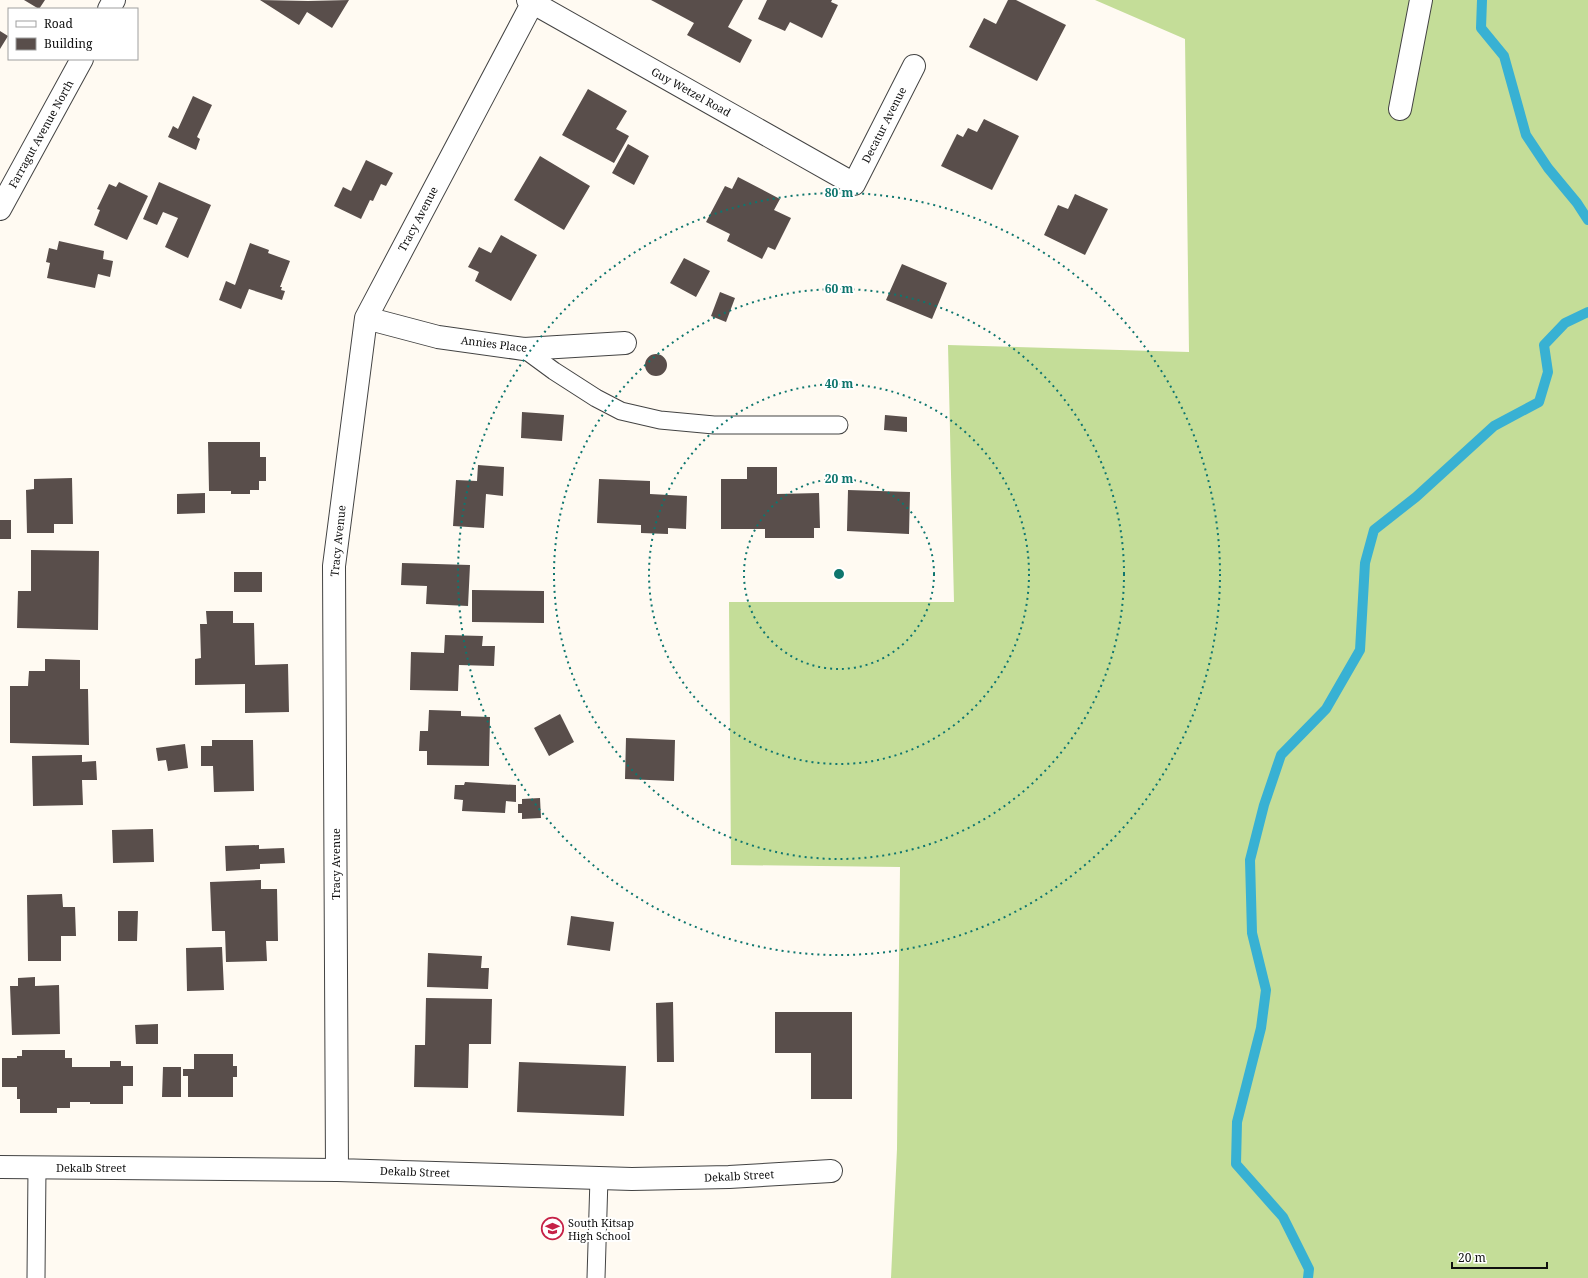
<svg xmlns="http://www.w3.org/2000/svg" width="1588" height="1278" font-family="'Noto Serif',serif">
<rect width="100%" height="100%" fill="#fffaf2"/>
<path fill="#c4dd98" d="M1095,0H1588V1278H891L897,1149L900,867L731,865L729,602H954L948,345L1189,352L1185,39Z"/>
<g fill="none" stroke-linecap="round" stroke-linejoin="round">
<path stroke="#38b1d3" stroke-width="10" d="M1482,0L1481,28L1504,56L1526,135L1548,168L1577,203L1588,220
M1308,1278L1309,1269L1283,1217L1236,1164L1237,1122L1261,1028L1266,990L1252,933L1250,860L1264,805L1281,755L1326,709L1360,650L1365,563L1374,530L1416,497L1494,426L1539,402L1548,372L1544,345L1565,323L1588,312"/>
</g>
<path fill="#594e4b" d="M24,0H45L39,9Z
M260,0L308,1L349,0L332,28L307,12L299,25Z
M651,0H743L728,27L752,40L740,63L687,35L694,23Z
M767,0H832L831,2L838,5L822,38L790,22L785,31L758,19Z
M1008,0H1016L1066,25L1037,81L969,47L984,18L996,24Z
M0,31L8,36L0,49Z
M588,89L627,111L616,129L629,136L614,163L562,135Z
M193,96L212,105L197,137L200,139L196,150L168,137L173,126L178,129Z
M984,119L1019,136L992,190L941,166L957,134L963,137L968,128L977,132Z
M628,144L649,156L634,185L612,173Z
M540,156L590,186L564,230L514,200Z
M366,160L393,173L386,186L381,184L373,201L370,200L361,219L334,206L343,187L351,191Z
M738,177L780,199L774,210L791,218L775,250L768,247L762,259L727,241L730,234L706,222L725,186L732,189Z
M119,182L148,196L127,240L94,225L100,210L97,209L109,184L116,187Z
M159,182L211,205L188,258L165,247L178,218L163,212L157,225L143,219Z
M1075,194L1108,209L1085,255L1044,235L1058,205L1068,209Z
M501,235L537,255L511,301L475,281L479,272L468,267L479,247L491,253Z
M59,241L104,251L103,259L113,261L110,277L98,274L95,288L47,278L50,263L46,262L49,248L57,250Z
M250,243L269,250L268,253L290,261L280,287H282L281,290L285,291L282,300L249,289L241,309L219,300L226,281L235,285Z
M684,258L710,271L696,297L670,283Z
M902,264L947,283L932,319L886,300Z
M720,292L735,298L726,322L711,316Z
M645 365a11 11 0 1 1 22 0a11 11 0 1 1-22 0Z
M522,412L564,415L562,441L521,438Z
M885,415L907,417V432L884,430Z
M208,442H260V457H266V481H259V490H250V494H231V491H209Z
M478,465L504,467L503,496L486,494L484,528L453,526L456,480L477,481Z
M747,467H777V494L819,493L820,528H814V538H765V529H721V479H747Z
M72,478L73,524H54V533H27L26,490L34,489V479Z
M599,479L650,481V494L687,496L686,529L668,528V534L641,533V525L597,523Z
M848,490L910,492L909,534L847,531Z
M205,493V513L177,514V494Z
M0,520H11V539H0Z
M31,550L99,551L98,630L17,628L18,591H31Z
M402,563L470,565L468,606L426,604L427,586L401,585Z
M234,572H262V592H234Z
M472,590L544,591V623L472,622Z
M206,611H233V623H254L255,665L288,664L289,712L245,713V684L195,685V659L201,658L200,624H207Z
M445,635L483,636L482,646H495L494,666L459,665L458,691L410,690L411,652L444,653Z
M45,659L80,660V689H88L89,745L10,743V686H28L29,671H45Z
M429,710L461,711V716L490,717L489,766L427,765V751H419L420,731H428Z
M560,714L574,742L549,756L534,728Z
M626,738L675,740L674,781L625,779Z
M212,740H253L254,791L214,792L213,766H201V746H212Z
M185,744L188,768L168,771L166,760L158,761L156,748Z
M82,755V762L96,761L97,780H82L83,805L33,806L32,756Z
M465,782L516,785V802L506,801L505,813L462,811L463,800L454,799L455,785H464Z
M540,798L541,818L522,819V813H518V804H522V799Z
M153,829L154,862L113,863L112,830Z
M259,845V849L284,848L285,863L260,864V869L226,871L225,846Z
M261,880V889H277L278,941H266L267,961L226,962L225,931H212L210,882Z
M62,894L63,907H75L76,936H61V961H28L27,895Z
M118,911H138L137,941H118Z
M571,916L614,922L610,951L567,945Z
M222,947L224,990L187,991L186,948Z
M428,953L482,956L481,968H489L488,989L427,987Z
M35,977V986L59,985L60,1034L12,1035L10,986H18V978Z
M426,998L492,999L491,1044H469L468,1088L414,1087L415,1045H425Z
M673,1002L674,1062H657L656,1003Z
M775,1012H852V1099H811V1053H775Z
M158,1024V1044H136L135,1025Z
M22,1050H65V1058H72V1067H110V1061H121V1066H133V1086H123V1104H90V1102H70V1108H57V1113H20V1099H17V1087H2V1058H17V1056H22Z
M194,1054H233V1066H237V1077H233V1097H188V1076H183V1069H194Z
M519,1062L626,1066L624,1116L517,1112Z
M163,1067H181V1097H162Z"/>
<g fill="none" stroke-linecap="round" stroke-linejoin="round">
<defs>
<path id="lane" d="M524,349L554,371L596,398L621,411L660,420L714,425H839
M36,1278L37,1168
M596,1278L599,1178"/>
<path id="street" d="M528,0L854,184L914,66
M109,9L114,0
M1400,109L1421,0
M0,209L82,59
M366,318L438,337L524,349L625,343
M0,1167L337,1170L632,1179L729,1177L831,1171
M337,1170L334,566L366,318L534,0"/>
</defs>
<use href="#lane" stroke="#434343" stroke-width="19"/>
<use href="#street" stroke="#434343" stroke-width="24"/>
<use href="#lane" stroke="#fff" stroke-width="17"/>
<use href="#street" stroke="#fff" stroke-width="22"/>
</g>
<g fill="none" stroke="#0f766e" stroke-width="2" stroke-dasharray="2 4">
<circle cx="839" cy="574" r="95"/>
<circle cx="839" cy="574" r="190"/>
<circle cx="839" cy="574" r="285"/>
<circle cx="839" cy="574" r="381"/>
</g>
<defs>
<symbol id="school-ring" viewBox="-11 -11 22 22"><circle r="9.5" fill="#fff" stroke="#c62147" stroke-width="1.5"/><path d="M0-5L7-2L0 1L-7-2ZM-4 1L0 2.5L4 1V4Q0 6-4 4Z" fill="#c62147"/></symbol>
</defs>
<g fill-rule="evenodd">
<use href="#school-ring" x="540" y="1216" width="25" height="25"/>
</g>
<g text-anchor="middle" stroke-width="4" stroke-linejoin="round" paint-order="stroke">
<g font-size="11" fill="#101010" stroke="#fff">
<text transform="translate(691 92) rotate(29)" y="4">Guy Wetzel Road</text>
<text transform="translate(884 125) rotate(-63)" y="4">Decatur Avenue</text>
<text transform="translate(41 134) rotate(-61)" y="4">Farragut Avenue North</text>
<text transform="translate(418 219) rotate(-62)" y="4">Tracy Avenue</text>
<text transform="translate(494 344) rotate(7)" y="4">Annies Place</text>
<text transform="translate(338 541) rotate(-84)" y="4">Tracy Avenue</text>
<text transform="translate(336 864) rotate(-90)" y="4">Tracy Avenue</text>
<text x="91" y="1172">Dekalb Street</text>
<text transform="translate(415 1172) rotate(2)" y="4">Dekalb Street</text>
<text transform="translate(739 1176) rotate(-3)" y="4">Dekalb Street</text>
</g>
<g font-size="11" fill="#101010" stroke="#fff" text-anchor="start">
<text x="568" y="1227">South Kitsap<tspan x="568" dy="13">High School</tspan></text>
</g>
</g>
<circle cx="839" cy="574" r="6" fill="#0f766e" stroke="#fff" stroke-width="2"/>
<g font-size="12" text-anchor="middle" font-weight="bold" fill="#0f766e" stroke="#fff" stroke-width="4" stroke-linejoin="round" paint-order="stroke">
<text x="839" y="197">80 m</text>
<text x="839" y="293">60 m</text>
<text x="839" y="388">40 m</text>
<text x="839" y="483">20 m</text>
</g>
<rect x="8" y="8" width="130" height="52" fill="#ffffff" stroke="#9f9f9f"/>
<rect x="16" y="21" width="20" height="6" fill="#ffffff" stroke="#9f9f9f"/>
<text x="44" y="28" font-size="12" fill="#101010">Road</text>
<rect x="16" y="38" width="20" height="12" fill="#594e4b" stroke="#9f9f9f"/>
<text x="44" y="48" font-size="12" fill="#101010">Building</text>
<path d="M1452 1262v6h95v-6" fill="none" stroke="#101010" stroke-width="2"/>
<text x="1458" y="1262" font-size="12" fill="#101010" stroke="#ffffff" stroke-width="3" paint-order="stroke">20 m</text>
</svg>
